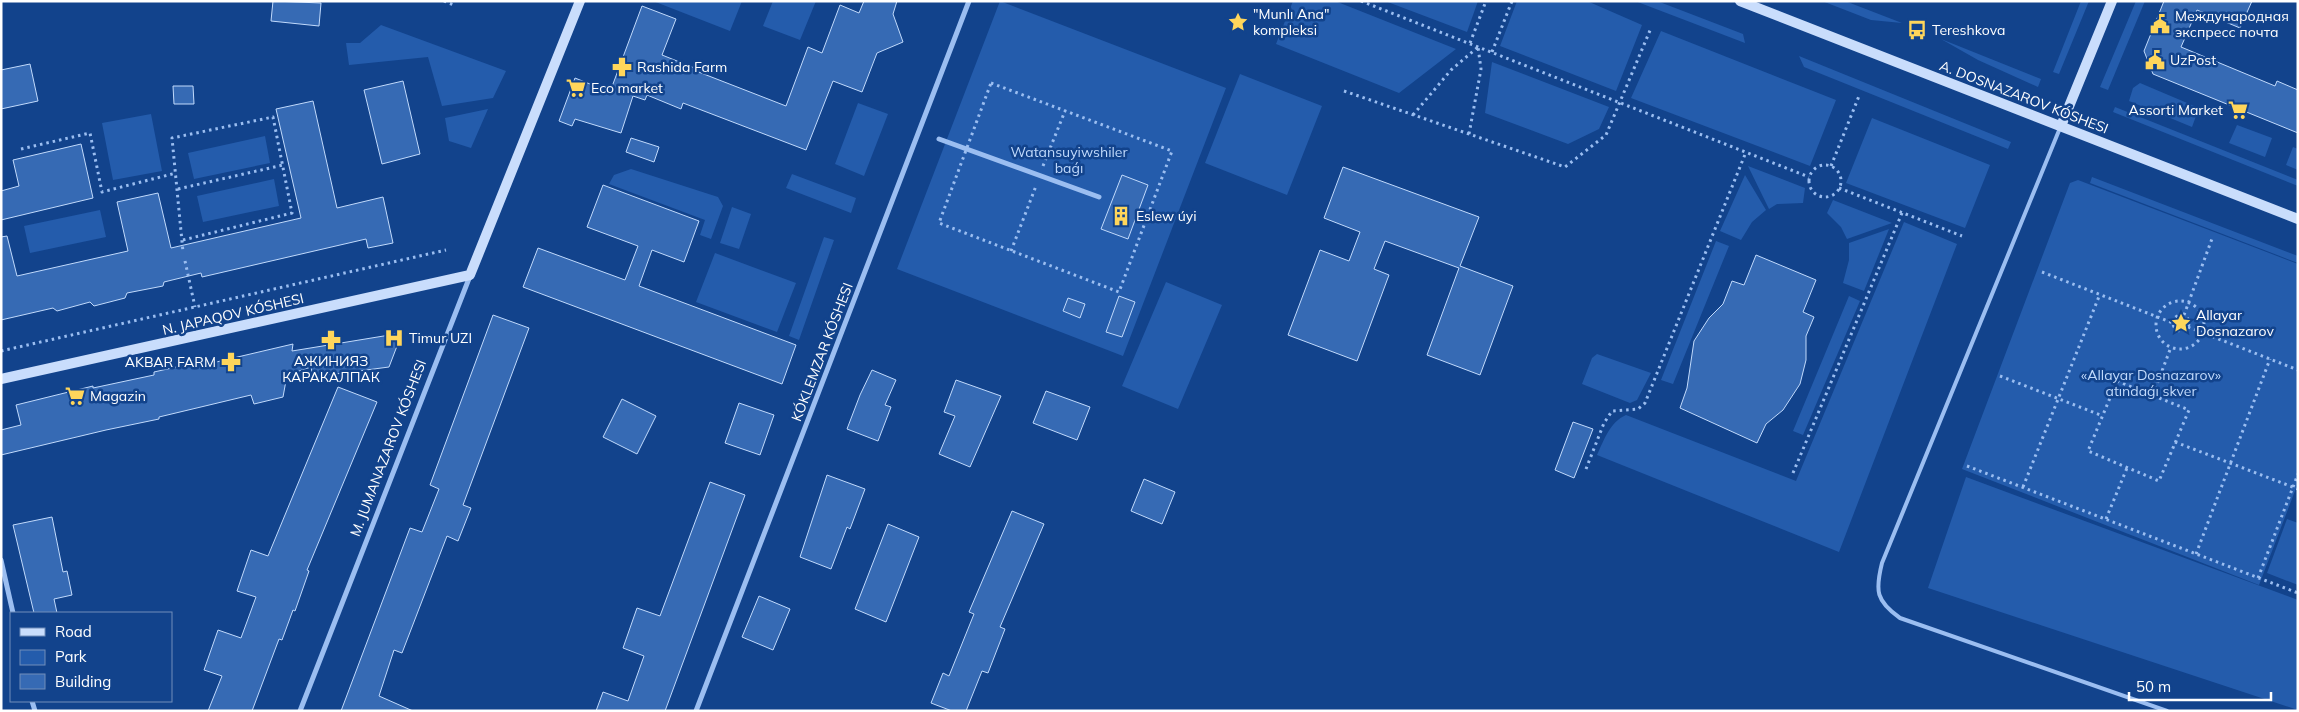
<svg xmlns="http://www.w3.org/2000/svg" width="2299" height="712" font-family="Mulish,sans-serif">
<rect width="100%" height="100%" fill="#12438c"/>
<path fill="#245cac" d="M653,1H742L730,31Z
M773,1H816L800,40L763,26Z
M1000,1L1226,88L1123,356L897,269Z
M1293,1H1335L1456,49L1399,93L1276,44Z
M1385,1H1478L1467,32Z
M1517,1H1587L1642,25L1616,91L1500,46Z
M1635,1H1657L1743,34L1745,43Z
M1822,1H1845L1902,23L1871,20Z
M2081,1H2089L2059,74L2053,72Z
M2136,1H2145L2108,90L2100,87Z
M381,25L506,71L493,98L442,106L428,57L349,65L346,43H360Z
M1661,31L1836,100L1810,166L1631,98Z
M1941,39L2041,79L2038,87L1978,60Z
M1799,56L2011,142L2008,149L1804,67Z
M1492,62L1609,107L1599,129L1568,144L1485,113Z
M1240,74L1322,106L1287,195L1205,163Z
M2140,83L2199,108L2192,127L2129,101L2133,88Z
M858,103L888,114L864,176L835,164Z
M2115,107L2298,180V186L2113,112Z
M488,109L471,148L449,141L445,118Z
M151,114L162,171L113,180L102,123Z
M1872,118L1990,165L1965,228L1846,183Z
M2237,125L2272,138L2265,157L2229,143Z
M265,136L270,163L194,179L188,153Z
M2293,147L2298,149V170L2286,165Z
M1748,166L1805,188L1803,203L1777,204L1769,209Z
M631,169L718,197L723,206L711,239L700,235L705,220L609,184L614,175Z
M792,174L856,198L851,213L786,188Z
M1745,175L1766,210L1752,222L1741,240L1720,231Z
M2092,177L2298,256V263L2090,183Z
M274,179L279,206L203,222L197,196Z
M2078,180L2298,264V483L2259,585L1962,469L2070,183Z
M1833,200L1892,223L1847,239L1841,227L1827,213Z
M732,207L751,214L739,249L720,243Z
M100,210L106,237L30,253L24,226Z
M1904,222L1957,244L1839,552L1597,455C1604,440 1610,422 1626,415L1796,481Z
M1889,229L1864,291L1843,283L1849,260V243Z
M824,237L834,240L799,340L789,336Z
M1716,241L1729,246L1673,384L1661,380Z
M715,253L796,283L777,332L696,302Z
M1166,282L1222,305L1178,409L1122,386Z
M1849,296L1860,301L1803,435L1793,431Z
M1597,354L1651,373L1637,400L1630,403L1582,384L1592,358Z
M1966,477L2298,600V710L1928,588Z
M2287,519L2298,523V585L2267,573Z"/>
<path fill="#366ab4" stroke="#c1dafc" d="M273,1L321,3L319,26L271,21Z
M864,1H897L893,14L903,42L877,53L862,92L833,81L806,150L683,103L681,109L647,95L645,100L633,96L621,133L575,119L572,126L559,121L575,78L610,92L642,6L676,19L662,55L697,69L696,71L786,106L808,47L822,53L840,5L859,13Z
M2164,1H2252L2240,28L2197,10L2181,47L2275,86L2277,81L2298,90V133L2153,74L2144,51Z
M30,64L38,101L1,109V70Z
M403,81L420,154L382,164L364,90Z
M173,86H193L194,104H174Z
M313,101L337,208L383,197L393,243L368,248L366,239L202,277L201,273L164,282L163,286L127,293L125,298L94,306L90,302L57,311L53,308L1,320V237L7,236L17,276L128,251L117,202L158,193L171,248L301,218L276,109Z
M631,138L659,147L654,162L626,152Z
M81,144L93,198L1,220V191L19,186L13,160Z
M1343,167L1479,217L1460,266L1513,286L1480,375L1427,355L1459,268L1385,241L1374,269L1389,275L1357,361L1288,335L1320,250L1349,261L1360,232L1324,218Z
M1122,175L1148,185L1128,239L1101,229Z
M603,185L699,221L684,262L652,250L639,286L796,345L782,384L523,287L538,248L625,280L638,246L587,227Z
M1756,255L1816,280L1803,312L1814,317L1806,336V360L1800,384L1783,410L1766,424L1757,443L1680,408L1687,388L1694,341L1709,318L1723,304L1732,281L1744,285Z
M1119,296L1135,302L1122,337L1106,332Z
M1068,298L1085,304L1080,318L1063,311Z
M493,315L529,328L463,505L471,508L458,541L447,536L402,653L394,650L379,696L413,711H341L410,528L422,532L439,489L430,485Z
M402,333L389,367L313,377L311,367L287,375L283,397L254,404L251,395L159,417V419L106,430L1,455V430L21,425L16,405L93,386V388L154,375V372L194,363L195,367L293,344L292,351Z
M872,370L896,380L885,405L891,407L878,441L847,429L860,395Z
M956,380L1001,396L970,467L939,454L955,416L944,412Z
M338,387L377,402L307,570L309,571L295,611L293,610L282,640L279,639L252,711H208L222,676L204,670L218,630L241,638L256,597L237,591L251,550L268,556Z
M1046,391L1090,407L1077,440L1033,423Z
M622,399L656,416L637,454L603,437Z
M739,403L774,415L760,455L725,443Z
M1573,422L1593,429L1574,478L1555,470Z
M827,475L865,489L850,529L847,527L831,569L800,557Z
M1144,479L1175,492L1162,524L1131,511Z
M710,482L745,495L665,711H596L603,692L628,701L644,656L623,648L637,608L660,616Z
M1012,511L1044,524L1000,627L1005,629L988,673L982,671L966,711H952L931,703L943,673L949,676L974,614L969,612Z
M52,517L63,572L67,571L72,595L54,599L57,613H34L13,525Z
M888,524L919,537L886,622L855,609Z
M759,596L790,609L773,650L742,637Z"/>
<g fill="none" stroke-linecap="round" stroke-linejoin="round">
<path stroke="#9bbef1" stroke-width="3" stroke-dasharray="2.5 4" stroke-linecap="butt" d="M444,1L456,6
M1361,1L1809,177
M1470,43L1486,1
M1492,52L1512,1
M991,83L1172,151L1119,292L939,223Z
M1344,91L1565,167L1606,135L1651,28
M1413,115L1451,70L1478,47
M1469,134L1481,69L1478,47
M21,149L90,133L102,192L176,173
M1809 181a16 16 0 1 1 32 0a16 16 0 1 1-32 0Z
M1043,166L1065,111
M1831,166L1859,96
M1839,188L1962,236
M178,189L283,165
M183,240L292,213L273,117L172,138L183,252
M1011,251L1036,186
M185,261L195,307
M2042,272L2173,323
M2156 325a24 24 0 1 1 48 0a24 24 0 1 1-48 0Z
M2184,315L2213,236
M2173 323a8 8 0 1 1 16 0a8 8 0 1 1-16 0Z
M2188,327L2298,370
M1,351L446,250
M2000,376L2103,416
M2117,381L2189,410L2159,481L2088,451Z
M2153,395L2171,347
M2175,442L2298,489
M1967,466L2298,593
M1586,469L1604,423L1612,411L1638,409L1645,403L1746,152
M1793,473L1902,213
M2023,487L2100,294
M2106,519L2127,468
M2196,554L2270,359
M2258,578L2298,474"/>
<path stroke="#9bbef1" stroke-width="4" d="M2060,128L1882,563C1875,591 1876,601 1900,618L2167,711"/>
<path stroke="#9bbef1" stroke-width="5" d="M939,139L1099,197
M1,560L13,613
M32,701L35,711
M300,711L470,276
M696,711L969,1"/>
<path stroke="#c9ddfc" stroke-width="10" d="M1740,1L2298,219
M2061,126L2112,1
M1,379L470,275L580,1"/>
</g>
<defs>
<symbol id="sight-bare" viewBox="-9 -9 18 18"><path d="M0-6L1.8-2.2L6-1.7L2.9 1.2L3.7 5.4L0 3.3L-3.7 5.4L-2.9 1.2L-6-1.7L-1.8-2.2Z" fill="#ffd65b" stroke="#12438c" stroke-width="2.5" paint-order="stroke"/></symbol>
<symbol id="civic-bare" viewBox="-9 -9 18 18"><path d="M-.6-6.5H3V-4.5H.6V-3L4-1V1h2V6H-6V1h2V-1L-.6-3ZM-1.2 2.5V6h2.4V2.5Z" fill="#ffd65b" stroke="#12438c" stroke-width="2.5" paint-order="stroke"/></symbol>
<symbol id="bus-bare" viewBox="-9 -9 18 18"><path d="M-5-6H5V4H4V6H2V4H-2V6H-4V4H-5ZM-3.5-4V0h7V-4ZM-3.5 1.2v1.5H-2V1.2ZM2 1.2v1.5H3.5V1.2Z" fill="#ffd65b" stroke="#12438c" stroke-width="2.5" paint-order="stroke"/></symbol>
<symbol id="pharmacy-bare" viewBox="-9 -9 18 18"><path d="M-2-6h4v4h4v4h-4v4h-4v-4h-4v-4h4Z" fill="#ffd65b" stroke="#12438c" stroke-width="2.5" paint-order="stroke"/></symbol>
<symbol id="supermarket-bare" viewBox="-9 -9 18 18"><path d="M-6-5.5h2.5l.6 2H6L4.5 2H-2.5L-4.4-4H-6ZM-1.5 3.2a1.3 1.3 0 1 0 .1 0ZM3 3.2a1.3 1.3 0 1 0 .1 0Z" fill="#ffd65b" stroke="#12438c" stroke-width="2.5" paint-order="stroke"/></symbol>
<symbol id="building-bare" viewBox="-9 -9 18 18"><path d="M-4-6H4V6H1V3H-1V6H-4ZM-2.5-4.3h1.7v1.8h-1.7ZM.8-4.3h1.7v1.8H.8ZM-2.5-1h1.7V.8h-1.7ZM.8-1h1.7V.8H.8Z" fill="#ffd65b" stroke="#12438c" stroke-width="2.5" paint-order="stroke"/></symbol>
<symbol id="hospital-bare" viewBox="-9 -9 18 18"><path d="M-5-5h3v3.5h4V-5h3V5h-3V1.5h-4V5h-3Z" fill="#ffd65b" stroke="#12438c" stroke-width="2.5" paint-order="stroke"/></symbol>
</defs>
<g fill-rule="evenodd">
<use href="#sight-bare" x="1224" y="8" width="28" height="28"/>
<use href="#civic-bare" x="2146" y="10" width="28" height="28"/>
<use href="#bus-bare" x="1903" y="16" width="28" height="28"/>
<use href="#civic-bare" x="2141" y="46" width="28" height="28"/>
<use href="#pharmacy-bare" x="608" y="53" width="28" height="28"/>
<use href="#supermarket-bare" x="562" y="74" width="28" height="28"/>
<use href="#supermarket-bare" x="2224" y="96" width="28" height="28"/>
<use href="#building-bare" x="1107" y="202" width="28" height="28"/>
<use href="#sight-bare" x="2167" y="309" width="28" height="28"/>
<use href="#hospital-bare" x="380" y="324" width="28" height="28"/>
<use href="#pharmacy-bare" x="317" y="326" width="28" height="28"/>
<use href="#pharmacy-bare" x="217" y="348" width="28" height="28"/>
<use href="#supermarket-bare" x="61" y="382" width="28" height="28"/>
</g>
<g text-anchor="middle" stroke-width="5" stroke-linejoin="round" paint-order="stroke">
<g font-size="14" fill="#fff" stroke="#12438c" text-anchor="start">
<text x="1253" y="19">"Munlı Ana"<tspan x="1253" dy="16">kompleksi</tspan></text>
<text x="2175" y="21">Международная<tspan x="2175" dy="16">экспресс почта</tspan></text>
<text x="1932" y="35">Tereshkova</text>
<text x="2170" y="65">UzPost</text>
<text x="637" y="72">Rashida Farm</text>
<text x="591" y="93">Eco market</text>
<text x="2223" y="115" text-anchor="end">Assorti Market</text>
<text x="1136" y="221">Eslew úyi</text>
<text x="2196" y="320">Allayar<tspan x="2196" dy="16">Dosnazarov</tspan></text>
<text x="409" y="343">Timur UZI</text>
<text x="331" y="366" text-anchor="middle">АЖИНИЯЗ<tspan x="331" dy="16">КАРАКАЛПАК</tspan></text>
<text x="216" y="367" text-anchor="end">AKBAR FARM</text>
<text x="90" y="401">Magazin</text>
</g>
<g font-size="14" fill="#fff" stroke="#12438c">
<text transform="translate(2024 97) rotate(21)" y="5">A. DOSNAZAROV KÓSHESI</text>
<text transform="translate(233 314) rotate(-13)" y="5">N. JAPAQOV KÓSHESI</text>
<text transform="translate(822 352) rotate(-69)" y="5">KÓKLEMZAR KÓSHESI</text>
<text transform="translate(388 448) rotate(-69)" y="5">M. JUMANAZAROV KÓSHESI</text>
</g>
<g font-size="14" fill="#c1dafc" stroke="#12438c">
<text x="1069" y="157">Watansuyiwshiler<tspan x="1069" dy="16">baǵı</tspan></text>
<text x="2151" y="380">«Allayar Dosnazarov»<tspan x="2151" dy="16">atındaǵı skver</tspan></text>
</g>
</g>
<rect width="2299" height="712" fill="none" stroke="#ffffff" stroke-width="5"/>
<rect x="10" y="612" width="162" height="90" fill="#12438c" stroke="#718eba"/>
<rect x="20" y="628" width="25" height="8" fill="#c9ddfc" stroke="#718eba"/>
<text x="55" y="637" font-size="15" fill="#ffffff">Road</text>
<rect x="20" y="650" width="25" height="15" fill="#245cac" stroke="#718eba"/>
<text x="55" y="662" font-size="15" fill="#ffffff">Park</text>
<rect x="20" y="674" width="25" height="15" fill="#366ab4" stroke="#718eba"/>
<text x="55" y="687" font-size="15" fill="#ffffff">Building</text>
<path d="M2129 692v8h142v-8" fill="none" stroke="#ffffff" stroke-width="2.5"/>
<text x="2136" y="692" font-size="15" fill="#ffffff" stroke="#12438c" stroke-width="4" paint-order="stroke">50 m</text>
</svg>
